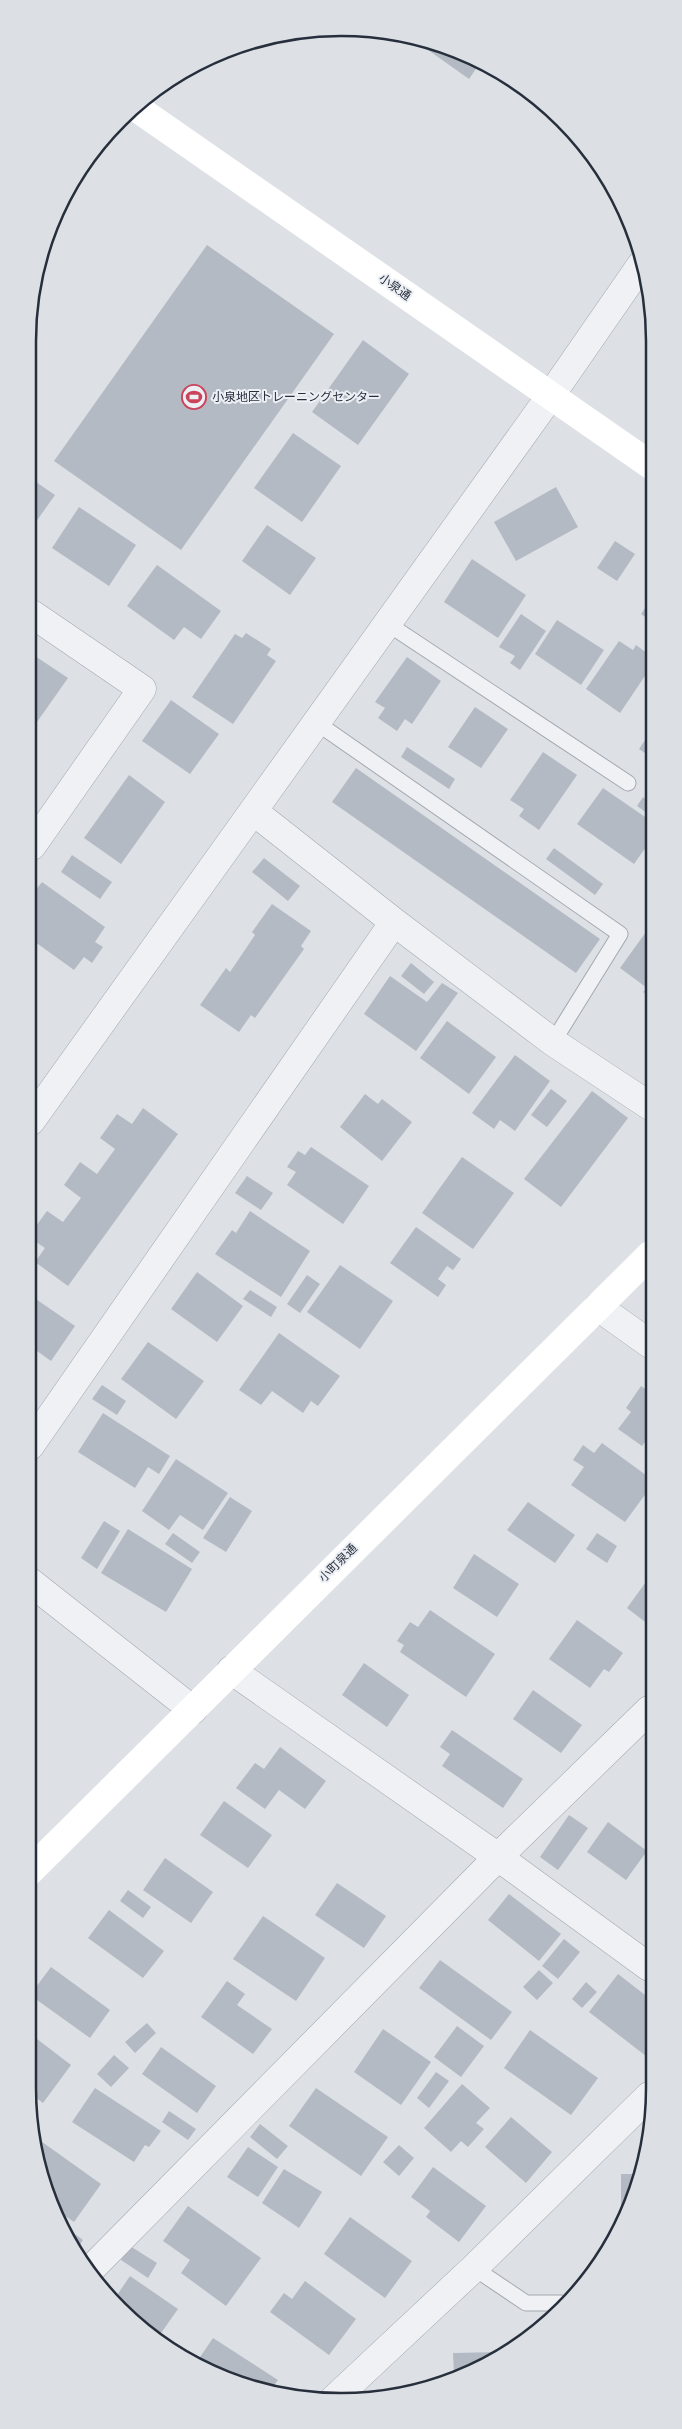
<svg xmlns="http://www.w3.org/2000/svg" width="682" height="2429" font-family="'Roboto Condensed','Noto Sans JP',sans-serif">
<rect width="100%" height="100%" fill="#dde1e6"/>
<path fill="#b4bac3" d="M423,41L480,63L469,79L421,45Z
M553,115L577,134L579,138L550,119Z
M207,245L334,334L181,550L54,461Z
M363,340L409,374L358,445L312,412Z
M293,433L341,466L302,522L254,488Z
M33,480L55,495L33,526Z
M556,487L578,527L516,561L494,522Z
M79,507L136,545L109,586L52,548Z
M267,525L316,558L290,595L242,561Z
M615,541L635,554L617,581L597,568Z
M472,559L526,595L498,638L444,602Z
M157,565L221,611L201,639L184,627L174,640L127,606Z
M651,599V621L641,614Z
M521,614L546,631L520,670L510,663L515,656L499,647Z
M557,620L604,650L581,685L535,654Z
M246,633L271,649L267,655L276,661L233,724L192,697L235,634L242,638Z
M619,641L633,650L636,645L651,656V667L620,713L586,689Z
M32,654L68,678L37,722L32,719Z
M407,657L441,681L412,724L405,719L397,731L378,718L385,708L375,702Z
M171,700L219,734L190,774L142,741Z
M475,707L508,729L481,768L448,747Z
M651,731V757L639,749Z
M407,747L455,779L449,789L401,757Z
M543,752L577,775L539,830L519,816L524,809L510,800Z
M356,768L600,939L576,973L332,802Z
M129,775L165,802L121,864L84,838Z
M603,788L651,821V840L634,864L577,824Z
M643,797L651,803V816L637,806Z
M554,848L603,884L595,895L546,859Z
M72,855L112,882L100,899L61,872Z
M264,858L300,886L288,901L252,872Z
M42,882L105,927L95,942L103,947L92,963L84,957L74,970L31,939V896Z
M272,904L311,931L301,946L304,949L255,1018L251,1015L239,1032L200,1005L226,968L230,972L255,935L252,932Z
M651,925V997L643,992L647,988L620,968Z
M411,963L434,982L424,994L401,976Z
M390,976L427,1002L442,983L458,993L416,1051L364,1014Z
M447,1021L496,1057L469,1094L420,1058Z
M515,1055L550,1081L515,1131L500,1120L494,1129L472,1113Z
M551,1089L567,1101L547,1127L531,1115Z
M592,1091L628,1118L561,1207L524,1179Z
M365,1094L378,1104L382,1099L412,1122L382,1161L340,1127Z
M143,1108L178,1134L68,1286L35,1262L45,1248L30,1238V1234L47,1211L63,1222L81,1198L64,1185L80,1162L97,1174L115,1149L100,1138L117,1114L132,1124Z
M311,1147L369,1186L343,1224L287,1185L296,1172L287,1167L298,1151L305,1155Z
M462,1157L514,1193L473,1249L422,1213Z
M247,1176L273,1193L261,1210L235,1193Z
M250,1211L310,1251L281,1297L215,1254L232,1230L236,1233Z
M416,1227L461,1259L453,1270L447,1266L438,1279L446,1285L438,1297L390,1263Z
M340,1265L393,1301L360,1349L307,1312Z
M197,1272L243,1306L217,1342L171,1309Z
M307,1275L320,1284L300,1313L287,1304Z
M250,1290L277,1307L271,1317L243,1299Z
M30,1295L75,1326L51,1361L30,1346Z
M279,1333L340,1376L318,1406L311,1401L303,1413L272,1391L261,1405L239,1390Z
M148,1342L204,1381L176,1419L121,1379Z
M102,1385L126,1401L117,1415L92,1399Z
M650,1385V1444L646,1441L642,1446L618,1429L631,1412L626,1408L641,1386L647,1390Z
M103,1413L170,1456L159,1474L148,1467L135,1488L78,1452Z
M602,1443L650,1478V1488L625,1522L571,1485L584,1467L573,1460L583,1445L594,1453Z
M176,1459L228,1493L203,1530L180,1515L169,1530L142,1511Z
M230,1497L252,1511L226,1552L203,1538Z
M528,1502L575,1535L555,1563L507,1530Z
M104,1521L120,1531L97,1569L81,1558Z
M128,1529L192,1569L166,1612L101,1573Z
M173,1533L200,1552L192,1563L165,1544Z
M597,1533L617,1546L607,1563L586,1549Z
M474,1554L519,1584L497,1617L453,1588Z
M648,1579L650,1580L649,1625L627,1608Z
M430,1610L495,1654L466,1697L400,1652L404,1645L397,1641L410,1622L418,1627Z
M577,1620L623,1653L609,1672L604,1669L590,1688L549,1659Z
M364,1663L409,1695L387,1727L342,1695Z
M533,1690L582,1725L561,1753L513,1719Z
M452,1730L523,1779L503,1808L442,1766L450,1754L440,1747Z
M280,1747L326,1781L305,1809L279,1790L265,1809L236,1788L255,1763L264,1769Z
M224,1801L272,1835L248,1868L200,1835Z
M569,1815L588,1828L558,1870L540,1857Z
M608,1822L647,1851L626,1880L587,1852Z
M165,1858L213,1892L191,1923L143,1890Z
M337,1883L386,1916L364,1948L315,1915Z
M128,1890L151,1907L143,1918L120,1901Z
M509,1894L561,1934L539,1961L488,1920Z
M109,1910L164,1951L143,1978L88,1938Z
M263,1916L325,1958L296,2001L233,1959Z
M564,1939L580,1952L558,1979L542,1966Z
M440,1960L512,2012L491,2040L419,1988Z
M51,1967L110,2010L90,2038L30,1995Z
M539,1970L553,1983L537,2000L523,1987Z
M618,1974L649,1998V2053L646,2056L589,2012Z
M227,1981L245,1994L237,2005L272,2029L253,2054L201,2017Z
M586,1982L597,1992L582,2008L572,1999Z
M147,2023L156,2033L135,2053L125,2042Z
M457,2026L484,2046L461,2077L434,2057Z
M383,2029L431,2062L401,2105L354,2072Z
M530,2030L598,2078L571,2115L504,2068Z
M28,2032L71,2065L43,2103L28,2092Z
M161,2047L216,2086L197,2113L142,2074Z
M114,2055L129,2068L111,2087L97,2074Z
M436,2072L449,2081L429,2108L417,2098Z
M462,2084L490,2108L476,2123L484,2129L468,2147L461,2141L451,2152L424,2128Z
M95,2088L161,2131L149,2147L145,2145L134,2162L72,2122Z
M316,2088L388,2137L361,2176L289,2126Z
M169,2111L196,2129L188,2140L162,2122Z
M511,2117L552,2152L526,2183L485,2147Z
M260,2124L288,2146L277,2159L250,2137Z
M38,2139L101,2184L74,2222L51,2206Z
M399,2145L414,2158L399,2176L383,2162Z
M248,2147L278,2167L258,2197L227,2177Z
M433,2167L486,2206L459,2242L426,2217L430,2211L411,2197Z
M284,2169L322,2192L299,2228L262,2203Z
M621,2174H639L621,2222Z
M188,2206L261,2258L226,2306L181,2273L190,2260L163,2241Z
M350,2217L412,2261L385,2298L324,2254Z
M61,2224L83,2240L77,2249L72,2240Z
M130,2246L157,2263L148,2278L121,2260Z
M130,2276L178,2309L159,2336L113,2301Z
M305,2281L356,2319L329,2355L270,2312L284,2293L292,2299Z
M213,2338L278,2380L272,2388L208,2371L196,2363Z
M500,2352L454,2375L453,2353Z"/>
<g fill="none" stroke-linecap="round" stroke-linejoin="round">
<defs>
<path id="lane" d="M388,624L628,783
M317,723L620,934L553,1042
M474,2268L526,2303H561"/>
<path id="street" d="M253,811L394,922L553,1042L650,1106
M32,846L142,689L32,614
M31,1121L551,395L641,265
M598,1307L650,1344
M30,1446L394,922
M29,1581L193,1710
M231,1670L498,1857L649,1967
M90,2270L498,1857L649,1710
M334,2399L474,2268L649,2096"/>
</defs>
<use href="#lane" stroke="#a3a8b0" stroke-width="17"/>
<use href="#street" stroke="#a3a8b0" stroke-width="29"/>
<use href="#lane" stroke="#eff1f5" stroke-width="15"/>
<use href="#street" stroke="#eff1f5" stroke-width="28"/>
<path stroke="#fff" stroke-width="28" d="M138,109L652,466
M28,1873L650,1255"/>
</g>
<defs>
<symbol id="stadium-ring" viewBox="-11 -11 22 22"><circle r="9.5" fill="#eceff4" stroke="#ca435a" stroke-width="1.5"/><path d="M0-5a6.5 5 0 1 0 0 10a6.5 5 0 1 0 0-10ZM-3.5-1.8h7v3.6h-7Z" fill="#ca435a"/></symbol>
</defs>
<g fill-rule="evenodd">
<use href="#stadium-ring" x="180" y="383" width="28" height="28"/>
</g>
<g text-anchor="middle" stroke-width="4" stroke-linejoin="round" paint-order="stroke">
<g font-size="12" fill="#272f3c" stroke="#eceff4">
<text transform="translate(395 287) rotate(35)" y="4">小泉通</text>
<text transform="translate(338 1563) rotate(-45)" y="4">小町泉通</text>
</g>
<g font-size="12" fill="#272f3c" stroke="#eceff4" text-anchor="start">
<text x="212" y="401">小泉地区トレーニングセンター</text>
</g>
</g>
<path d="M0 0H682V2429H0ZM341 36H341A305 305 0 0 1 646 341V2088A305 305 0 0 1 341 2393H341A305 305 0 0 1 36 2088V341A305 305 0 0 1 341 36Z" fill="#dce0e5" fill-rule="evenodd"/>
<path fill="none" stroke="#272f3c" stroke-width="2.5" d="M341 36H341A305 305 0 0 1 646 341V2088A305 305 0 0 1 341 2393H341A305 305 0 0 1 36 2088V341A305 305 0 0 1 341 36Z"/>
</svg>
